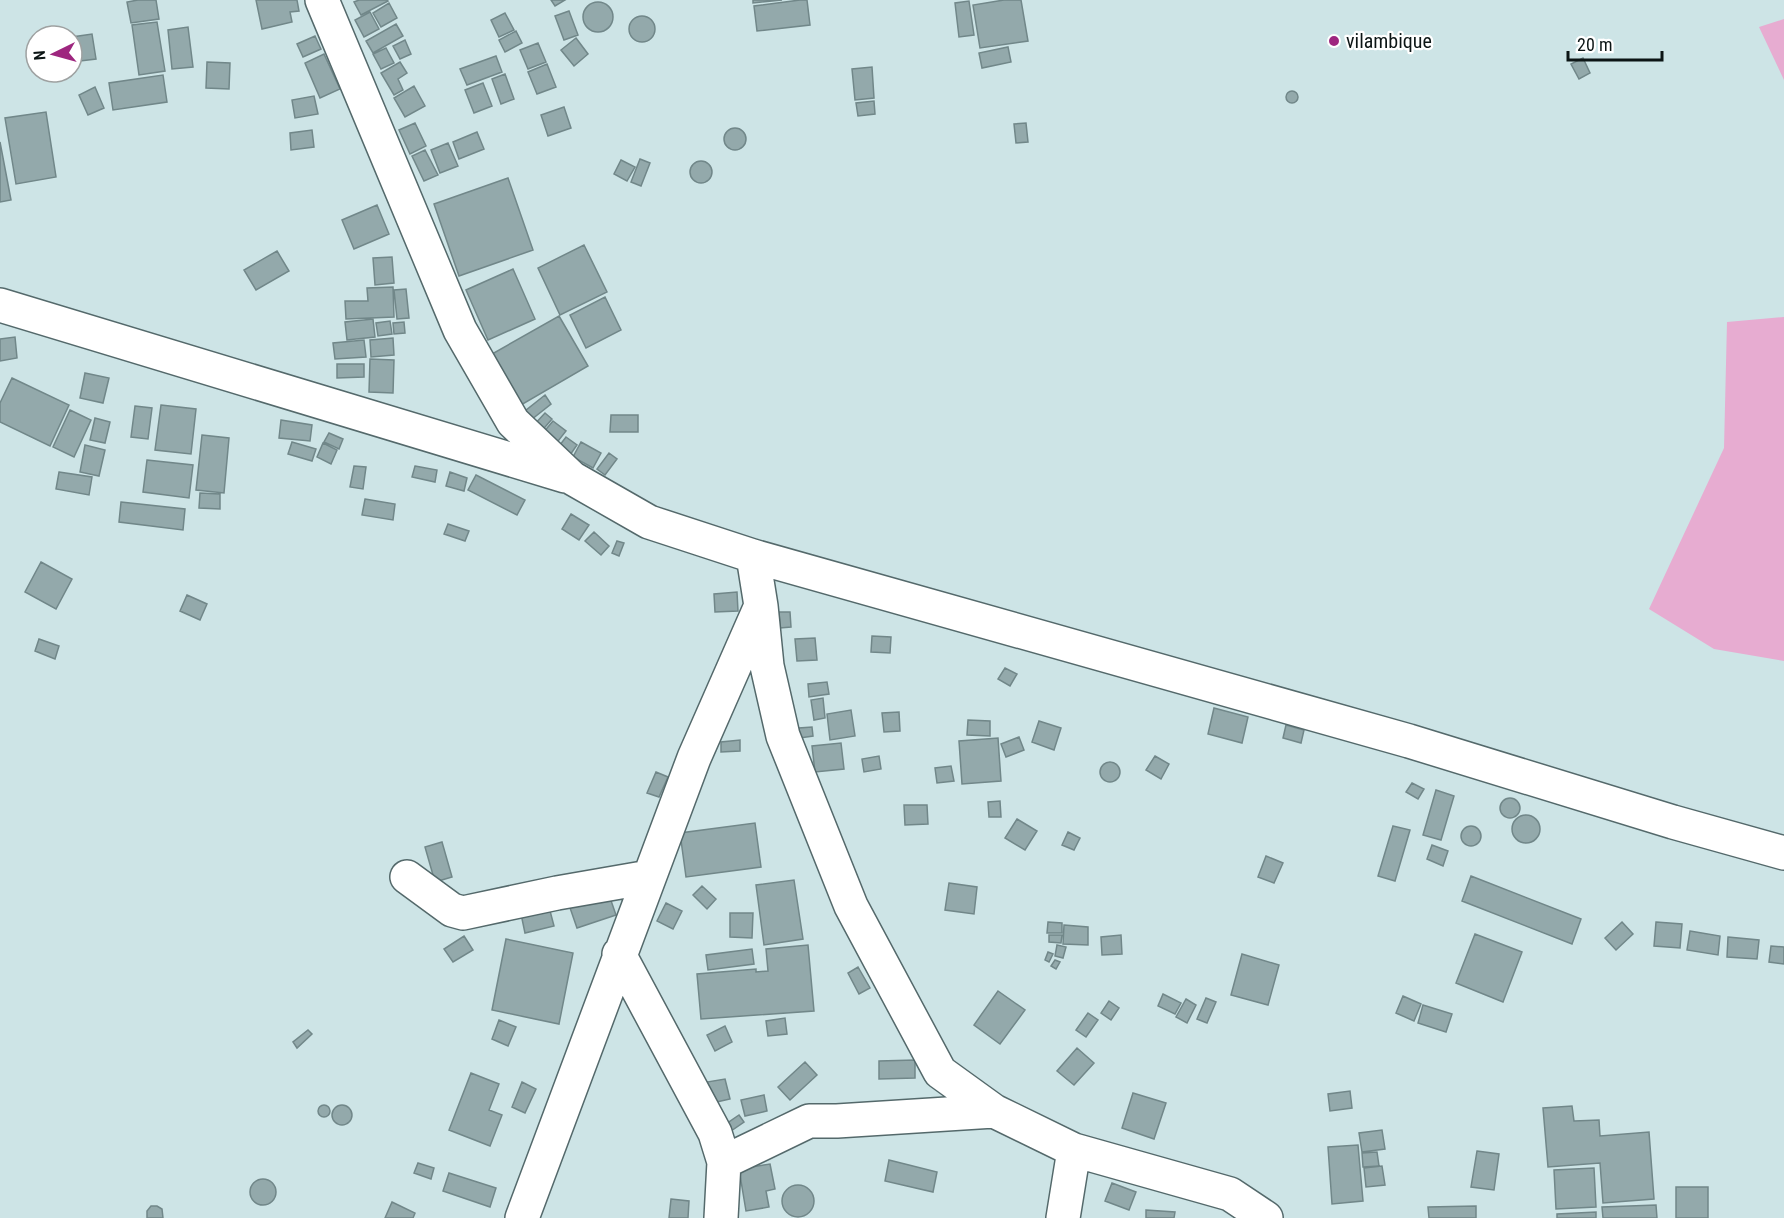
<svg xmlns="http://www.w3.org/2000/svg" width="1784" height="1218" font-family="'Roboto Condensed',sans-serif">
<rect width="100%" height="100%" fill="#cde4e6"/>
<path fill="#e7acd1" d="M1784,19V80L1759,27Z
M1784,317V661L1714,649L1649,609L1724,448L1727,322Z"/>
<path fill="#93a9ab" stroke="#718789" stroke-width="1.5" d="M138,0H156L159,19L131,23L127,2Z
M256,0H297L299,11L290,12L292,22L262,29Z
M359,0H387L388,1L361,15L354,2Z
M551,0H565L555,6Z
M753,0H782L753,3Z
M800,0H807L810,25L757,31L754,6Z
M1004,0H1021L1028,41L980,48L973,5Z
M969,1L974,35L959,37L955,3Z
M583 17a15 15 0 1 1 30 0a15 15 0 1 1-30 0Z
M389,3L397,18L381,27L373,13Z
M569,11L578,35L564,40L555,16Z
M370,12L379,29L364,37L355,20Z
M505,13L514,30L499,37L491,20Z
M629 29a13 13 0 1 1 26 0a13 13 0 1 1-26 0Z
M157,22L165,71L139,75L132,25Z
M396,24L403,36L373,53L366,41Z
M188,27L193,67L172,69L168,30Z
M516,31L522,43L505,52L499,40Z
M62,32V36H43V34Z
M92,34L96,59L72,62V37Z
M315,36L321,49L303,57L297,44Z
M576,38L588,54L574,66L561,50Z
M405,40L411,54L400,59L393,46Z
M538,43L546,62L528,69L520,50Z
M1008,47L1011,62L982,68L979,53Z
M386,48L394,63L381,69L373,54Z
M324,54L340,89L320,98L305,63Z
M496,56L502,72L467,85L460,69Z
M1583,58L1590,73L1579,79L1571,64Z
M207,62L230,63L229,89L206,88Z
M400,62L407,73L398,79L403,90L394,95L381,73Z
M547,64L556,87L537,94L528,72Z
M872,67L874,98L855,100L852,69Z
M505,74L514,99L501,104L492,79Z
M163,75L167,102L113,110L109,83Z
M483,83L492,106L474,113L465,90Z
M414,86L425,106L405,117L394,98Z
M95,87L104,108L88,115L79,95Z
M1286 97a6 6 0 1 1 12 0a6 6 0 1 1-12 0Z
M314,96L318,114L295,118L292,100Z
M874,101L875,114L858,116L856,103Z
M564,107L571,128L548,136L541,115Z
M46,112L56,177L16,184L5,118Z
M415,123L426,146L410,154L399,130Z
M1026,123L1028,142L1016,143L1014,124Z
M724 139a11 11 0 1 1 22 0a11 11 0 1 1-22 0Z
M312,130L314,147L291,150L290,133Z
M477,132L484,149L459,159L453,142Z
M0,142L11,200L0,202Z
M448,143L458,166L440,173L431,150Z
M425,150L438,175L424,181L412,156Z
M640,159L650,163L641,186L631,182Z
M621,160L635,167L627,181L614,174Z
M690 172a11 11 0 1 1 22 0a11 11 0 1 1-22 0Z
M508,178L533,250L459,276L434,204Z
M377,205L389,234L354,249L342,220Z
M584,245L607,292L560,315L538,268Z
M277,251L289,271L256,290L244,270Z
M392,257L394,283L375,285L373,258Z
M513,269L535,319L488,340L466,290Z
M393,287L394,317L346,319L345,301H368L367,288Z
M406,289L409,318L397,319L394,290Z
M605,297L621,330L586,348L570,315Z
M559,316L588,366L521,405L492,354Z
M373,319L375,337L347,340L345,322Z
M390,321L392,334L378,336L376,323Z
M404,322L405,333L394,334L393,323Z
M15,337L17,358L0,361V339Z
M393,338L394,355L371,357L370,340Z
M364,340L366,357L335,359L333,343Z
M370,359L394,360L393,393L369,392Z
M337,364H364V377L337,378Z
M85,373L109,378L103,403L80,398Z
M12,378L69,405L50,446L0,422V403Z
M545,395L551,404L531,420L525,411Z
M161,405L196,409L191,454L155,450Z
M135,406L152,408L148,439L131,437Z
M70,410L91,420L74,457L53,447Z
M545,413L552,419L540,433L533,426Z
M611,415H638V432H610Z
M95,418L110,422L105,443L90,440Z
M281,420L312,425L310,441L279,438Z
M553,421L566,431L555,445L542,434Z
M329,433L343,439L339,449L324,442Z
M202,435L229,438L224,493L196,490Z
M566,437L577,445L568,458L556,450Z
M292,442L316,449L312,461L288,454Z
M581,442L601,453L593,468L573,457Z
M323,443L337,450L331,464L317,457Z
M85,445L105,450L99,476L80,472Z
M609,453L617,459L605,475L597,469Z
M147,460L193,465L189,498L143,492Z
M354,466L366,467L363,489L350,487Z
M415,466L437,470L435,482L412,477Z
M59,472L92,477L89,495L56,489Z
M450,472L467,478L464,491L446,486Z
M476,475L525,500L517,515L468,490Z
M200,493L220,494V509L199,508Z
M365,499L395,504L393,520L362,515Z
M121,502L185,509L183,530L119,522Z
M571,514L589,525L579,540L562,529Z
M448,524L469,531L465,541L444,534Z
M594,532L609,546L601,555L585,541Z
M617,541L624,543L619,556L612,553Z
M41,562L72,579L56,609L25,592Z
M737,592L738,611L715,612L714,594Z
M187,595L207,604L200,620L180,611Z
M779,612H790L791,627L780,628Z
M872,636L891,637L890,653L871,652Z
M815,638L817,660L797,661L795,639Z
M39,639L59,646L55,659L35,651Z
M1005,668L1017,674L1010,686L998,679Z
M827,682L829,694L809,697L808,684Z
M823,698L825,718L814,720L811,700Z
M1214,708L1248,717L1242,743L1208,734Z
M851,710L855,736L830,740L827,714Z
M899,712L900,731L884,732L882,713Z
M968,720L990,721V736L967,735Z
M1039,721L1061,728L1054,750L1032,742Z
M1286,725L1304,730L1301,743L1283,738Z
M812,727L813,736L800,738L799,728Z
M1019,737L1024,750L1006,757L1001,744Z
M998,738L1001,781L962,784L959,741Z
M740,740V751L721,752V742Z
M841,743L844,769L815,772L812,746Z
M879,756L881,769L864,772L862,759Z
M1155,756L1169,764L1161,779L1146,770Z
M1100 772a10 10 0 1 1 20 0a10 10 0 1 1-20 0Z
M951,766L954,781L937,783L935,768Z
M656,772L668,777L659,797L647,793Z
M1412,783L1424,789L1418,799L1406,792Z
M1436,790L1454,796L1441,840L1423,835Z
M1500 808a10 10 0 1 1 20 0a10 10 0 1 1-20 0Z
M1000,801L1001,817H989L988,802Z
M904,805H927L928,824L905,825Z
M1512 829a14 14 0 1 1 28 0a14 14 0 1 1-28 0Z
M1017,819L1037,831L1025,850L1005,838Z
M755,823L761,867L686,877L680,833Z
M1393,826L1410,830L1395,881L1378,876Z
M1461 836a10 10 0 1 1 20 0a10 10 0 1 1-20 0Z
M1068,832L1080,838L1074,850L1062,845Z
M442,842L452,877L435,882L425,847Z
M1432,845L1448,851L1443,866L1427,859Z
M1266,856L1283,863L1274,883L1258,877Z
M1471,876L1581,919L1572,944L1462,901Z
M794,880L803,939L764,945L756,885Z
M949,883L977,887L974,914L945,910Z
M702,886L716,899L707,909L693,895Z
M607,889L616,915L577,928L568,902Z
M666,903L682,911L673,929L657,921Z
M549,907L554,926L525,933L521,914Z
M730,913H753L752,938L730,937Z
M1048,922L1062,923V933H1047Z
M1622,922L1633,934L1616,950L1605,938Z
M1656,922L1682,924L1680,948L1654,946Z
M1064,925L1088,927V945L1063,944Z
M1690,931L1720,936L1718,955L1687,950Z
M1475,934L1522,952L1503,1002L1456,983Z
M1049,935H1062L1061,943L1049,942Z
M1121,935L1122,954L1102,955L1101,937Z
M464,936L473,950L453,962L444,949Z
M1728,937L1759,940L1757,959L1727,957Z
M506,939L573,953L559,1024L492,1010Z
M808,945L814,1011L701,1019L697,974L756,969V972L768,971L766,949Z
M1057,945L1066,947L1063,958L1055,956Z
M1771,946L1784,947V964L1769,962Z
M752,949L754,964L708,970L706,955Z
M1048,952L1053,954L1049,962L1045,960Z
M1242,954L1279,965L1268,1005L1231,995Z
M1055,960L1060,962L1056,969L1051,966Z
M858,967L870,988L859,994L848,973Z
M998,991L1025,1010L1000,1044L974,1025Z
M1163,994L1181,1003L1175,1014L1158,1006Z
M1403,996L1421,1004L1414,1021L1396,1013Z
M1206,998L1216,1002L1207,1023L1197,1019Z
M1186,999L1196,1005L1187,1023L1176,1017Z
M1109,1001L1119,1008L1111,1020L1101,1013Z
M1423,1005L1452,1014L1446,1032L1418,1023Z
M1088,1013L1098,1020L1086,1037L1076,1030Z
M785,1018L787,1034L768,1036L766,1021Z
M499,1020L516,1027L508,1046L492,1039Z
M725,1026L732,1042L715,1051L707,1035Z
M308,1030L312,1034L297,1048L293,1042Z
M1077,1048L1094,1063L1074,1085L1057,1071Z
M915,1060V1078L879,1079V1061Z
M805,1062L817,1075L790,1100L778,1087Z
M471,1073L499,1084L489,1110L502,1115L490,1146L449,1130Z
M725,1079L730,1099L712,1103L707,1082Z
M522,1082L536,1089L525,1113L512,1107Z
M1350,1091L1352,1108L1330,1111L1328,1094Z
M1133,1093L1166,1103L1154,1139L1122,1128Z
M764,1095L767,1111L745,1116L741,1100Z
M318 1111a6 6 0 1 1 12 0a6 6 0 1 1-12 0Z
M332 1115a10 10 0 1 1 20 0a10 10 0 1 1-20 0Z
M1572,1106L1574,1121L1599,1120L1600,1136L1649,1132L1654,1199L1603,1203L1600,1163L1548,1167L1543,1108Z
M739,1115L744,1122L731,1131L726,1124Z
M1382,1130L1385,1149L1362,1152L1359,1133Z
M1358,1145L1363,1201L1332,1204L1328,1147Z
M1477,1151L1499,1154L1494,1190L1471,1187Z
M1377,1152L1379,1166L1363,1167L1362,1153Z
M889,1160L937,1172L933,1192L885,1181Z
M418,1163L434,1168L431,1179L414,1173Z
M770,1164L775,1189L766,1191L769,1207L746,1211L739,1169Z
M1382,1166L1385,1185L1366,1187L1364,1168Z
M1594,1168L1596,1207L1556,1209L1554,1170Z
M449,1173L496,1188L490,1207L443,1191Z
M250 1192a13 13 0 1 1 26 0a13 13 0 1 1-26 0Z
M1112,1183L1136,1192L1129,1210L1105,1201Z
M782 1201a16 16 0 1 1 32 0a16 16 0 1 1-32 0Z
M1676,1187H1708V1218H1676Z
M671,1199L689,1201L688,1218H669Z
M392,1202L415,1213L413,1218H385Z
M1656,1205L1657,1218H1603L1602,1207Z
M151,1206H157L162,1209L163,1218H147V1211Z
M1476,1206V1218H1429L1428,1207Z
M1146,1210L1175,1212L1174,1218H1146Z
M1596,1212V1218H1557V1214Z"/>
<g fill="none" stroke-linecap="round" stroke-linejoin="round">
<defs>
<path id="street" d="M322,0L460,330L513,422L572,478L649,522L753,556L1409,741L1673,822L1784,853
M0,305L565,476
M753,556L761,606L767,666L783,736L851,906L940,1072L994,1111L1074,1150L1230,1194L1266,1218
M407,877L452,910L463,913L557,893L649,877
M619,954L715,1133L724,1162
M522,1218L694,758L760,608
M721,1218L724,1162L809,1121H837L994,1111
M1063,1218L1074,1150"/>
</defs>
<use href="#street" stroke="#54696b" stroke-width="36"/>
<use href="#street" stroke="#fff" stroke-width="33"/>
</g>
<circle fill="#9e267f" stroke="#fff" stroke-width="2" cx="1334" cy="41" r="6"/>
<g text-anchor="middle" stroke-width="4.5" stroke-linejoin="round" paint-order="stroke">
<g font-size="20" fill="#0c1515" stroke="#fff" text-anchor="start">
<text x="1346" y="48">vilambique</text>
</g>
</g>
<g transform="translate(54 54) rotate(265)"><circle r="28" fill="#ffffff" stroke="#9ea1a1" stroke-width="1.5"/>
<path d="M0-4.5L10 22L0 15L-10 22Z" fill="#9e267f"/>
<text y="-9" font-size="16" font-weight="bold" text-anchor="middle" fill="#0c1515">N</text>
</g>
<path d="M1568 51v9h94v-9" fill="none" stroke="#0c1515" stroke-width="3"/>
<text x="1577" y="51" font-size="18" fill="#0c1515" stroke="#ffffff" stroke-width="4.5" paint-order="stroke">20 m</text>
</svg>
